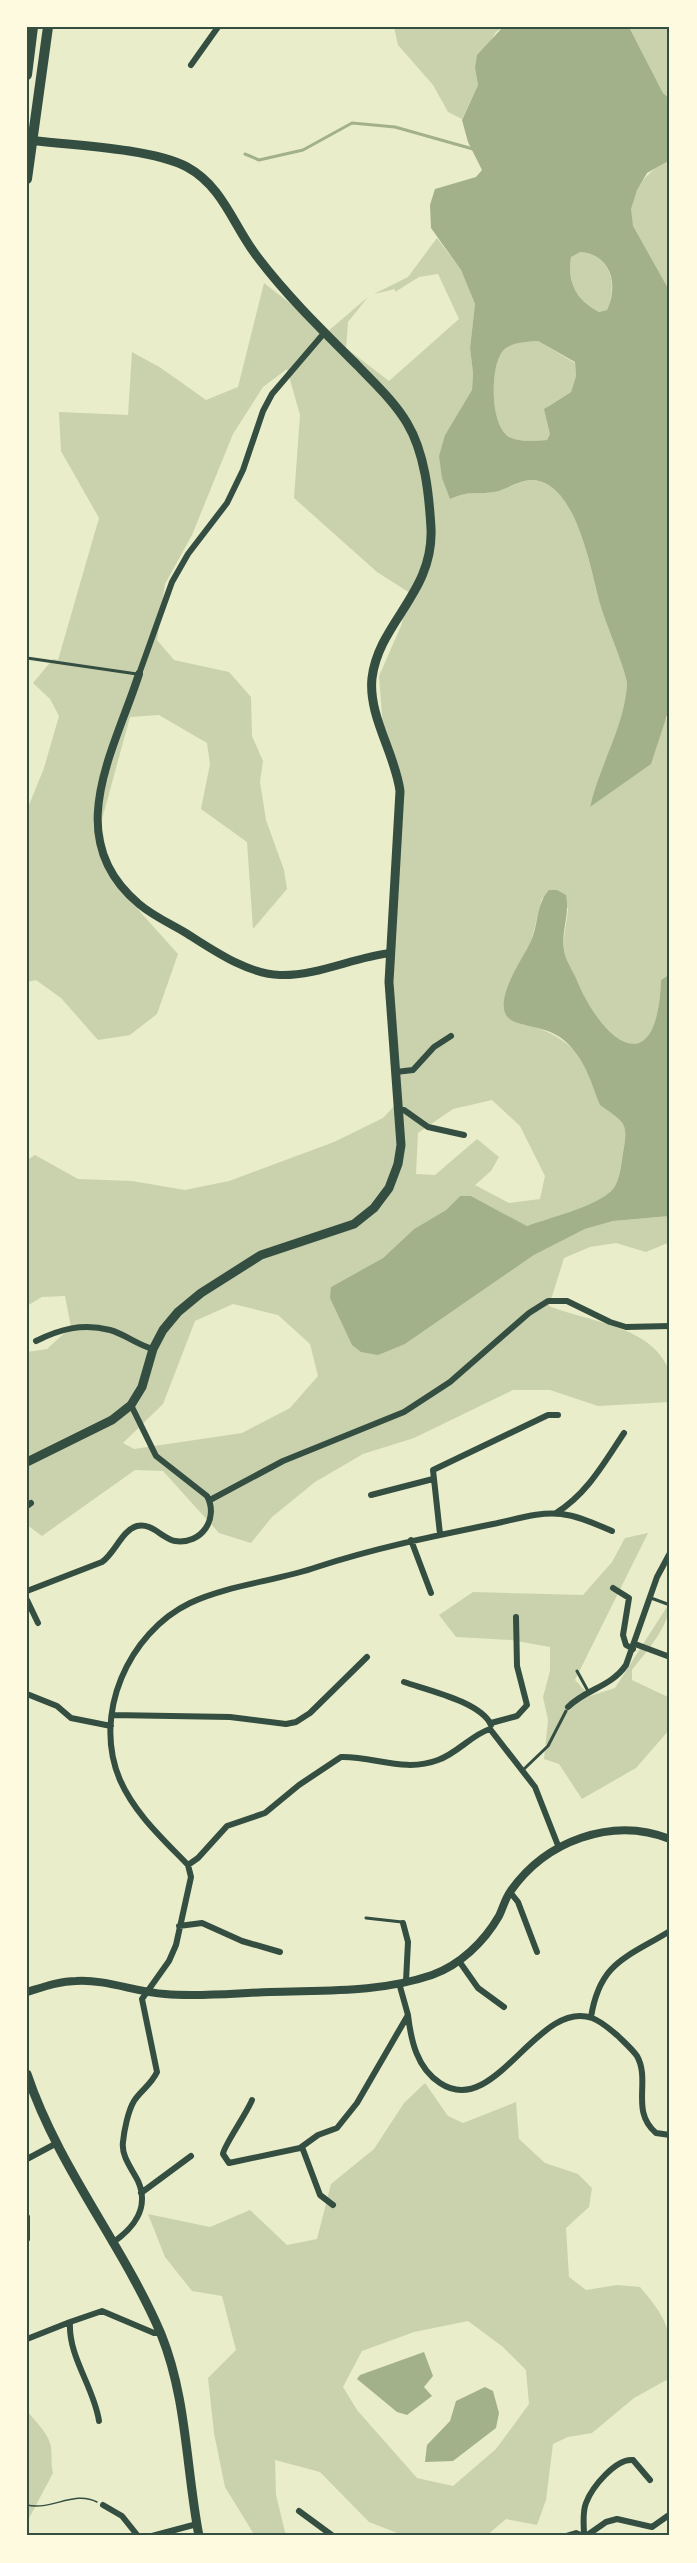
<svg xmlns="http://www.w3.org/2000/svg" width="697" height="2563" font-family="'Archivo Narrow',sans-serif">
<rect width="100%" height="100%" fill="#e9edc9"/>
<path fill="#cad2ad" fill-rule="evenodd" d="M394,27H503L496,32L475,68L478,85L462,119L448,112L433,85L398,45Z
M629,27H670V99L663,93Z
M670,160V292C658,272 641,249 633,227C623,198 646,170 670,160Z
M437,238L461,270L475,304L470,348L473,373L472,391L445,435L450,499C470,490 475,495 494,492C507,490 521,479 534,480C578,484 591,574 601,607C605,622 628,674 627,685C625,727 599,766 590,807L613,790L667,718L670,706V974L661,980C657,1088 601,1040 574,975C571,967 565,958 564,949C563,937 567,921 568,908L542,898L531,942L515,971L513,1021C544,1028 572,1039 588,1070C594,1080 596,1094 600,1105C624,1123 629,1121 623,1153C621,1165 620,1184 610,1192C591,1208 551,1217 527,1226L471,1196H460L446,1210L414,1229L383,1258L331,1287L405,1344L534,1255L585,1229L613,1221L670,1216V1242L646,1252L616,1243L590,1247L564,1258L549,1306C588,1322 651,1325 669,1370C672,1379 670,1393 670,1402L598,1406L550,1390H513L414,1438L363,1454L315,1482L272,1517L251,1543L219,1533L163,1471L135,1470L42,1536L27,1525V1352L47,1349L71,1327L65,1296L42,1297L27,1306V1160L35,1155L78,1179L132,1181L185,1190L229,1181L334,1142L383,1118L396,1104L393,937L403,798L383,727L379,676L401,626L410,593L377,572L294,498L300,415L287,369L263,387L233,434L192,535L165,584L157,640L174,660L229,672L251,697L252,736L263,761L260,782L266,820L284,870L287,889L253,929L247,842L201,809L210,764L207,743L159,715L130,717L101,823L110,870L142,914L178,954L157,1014L130,1035L98,1040L61,998L36,980L27,982V810L44,768L59,716L50,699L33,683L53,659L58,660L99,518L61,451L59,412L128,415L132,352L161,368L206,400L238,387L264,283L327,332L368,297L348,322L346,348L389,381L459,319L438,274L419,277L395,292V289L374,294L408,277ZM492,1100L520,1126L545,1176L540,1199L509,1203L475,1185L491,1171L499,1157L477,1139L435,1175L416,1174L418,1133L453,1109ZM233,1304L278,1315L310,1344L318,1376L290,1408L242,1433L134,1449L123,1443L163,1404L195,1321Z
M580,252C611,254 618,285 607,310L599,312C576,300 567,282 571,256Z
M538,341L575,363L576,376L571,392L548,406L550,434L547,440C536,441 519,442 509,437C490,425 490,369 502,352C510,342 526,342 538,341Z
M648,1533L575,1680L590,1696L615,1688L670,1602C670,1626 646,1652 632,1670V1680L670,1698V1729L636,1768L582,1799L559,1764L544,1759L548,1720L543,1697L550,1671V1647L511,1640L456,1637L439,1615L473,1592L583,1595L612,1562L625,1538Z
M425,2083L448,2116L463,2123L516,2102L519,2139L545,2163L578,2174L592,2188L589,2207L566,2228L569,2277L586,2290L617,2285L640,2287C672,2325 670,2330 670,2378L634,2398L592,2433L568,2437L553,2444L546,2500L537,2525L506,2519L486,2536H405L369,2522L320,2472L275,2460L276,2495L286,2536H255L225,2487L214,2433L208,2378L236,2350L222,2296L192,2291L165,2257L148,2214L210,2227L250,2210L287,2245L317,2239L331,2184L374,2149L404,2103ZM468,2321L503,2347L526,2370L529,2404L496,2449L453,2486L417,2478L357,2410L343,2387L362,2351L414,2332Z
M27,2411C35,2421 46,2431 50,2443C53,2452 50,2462 53,2473L27,2522Z"/>
<path fill="#a3b18a" fill-rule="evenodd" d="M503,27H629L663,93L670,99V160L647,173L637,190L631,209L633,226L670,292V706L651,764L590,807C599,766 624,728 627,685C628,675 605,622 601,607C591,574 578,483 533,480C520,479 507,490 494,492C474,495 471,490 450,499L442,478L439,456L445,435L472,390L473,373L470,348L475,304L461,270L431,228L430,205L435,189L476,177L482,170L468,142L462,120L478,85L475,68L477,55ZM580,252C611,254 619,285 607,310L599,312C576,300 567,282 571,257ZM538,341L575,362L576,376L571,392L544,409L550,434L547,440C536,441 519,442 509,437C490,425 490,369 502,352C510,342 526,342 538,341Z
M549,890H557L566,895C570,914 561,932 564,950C565,958 571,968 575,976C601,1041 657,1087 661,980L670,974V1216L613,1221L585,1229L534,1255L405,1344L378,1355L361,1352L352,1345L330,1298L331,1287L383,1258L414,1229L446,1210L460,1196H471L527,1226C551,1217 591,1208 610,1192C620,1184 621,1165 623,1153C629,1121 624,1123 600,1105C590,1080 586,1061 566,1042C551,1028 532,1028 515,1022C486,1011 521,961 529,945C539,927 535,905 549,890Z
M424,2352L433,2376L424,2387L432,2396L407,2415L397,2412L357,2379L360,2375Z
M485,2387L493,2391L499,2413L496,2428L453,2461L425,2462L427,2445L450,2421L456,2401Z"/>
<g fill="none" stroke-linecap="round" stroke-linejoin="round">
<path stroke="#a3b18a" stroke-width="3" d="M245,154L259,160L303,150L352,123L395,127L473,149"/>
<path stroke="#344e41" stroke-width="1.5" d="M27,2505C51,2511 74,2490 97,2502"/>
<path stroke="#344e41" stroke-width="3" d="M27,658L137,674
M651,1598L670,1605
M577,1671L588,1691
M524,1769L548,1746L566,1711
M366,1918L402,1922"/>
<path stroke="#344e41" stroke-width="6" d="M191,65L218,27
M139,674L172,582L188,554L227,503L243,470L263,411L272,394L325,332
M396,1072L413,1070L434,1047L451,1036
M399,1110H404L428,1127L464,1135
M36,1341C60,1329 82,1323 110,1330C125,1334 137,1345 153,1349
M371,1495L433,1479
M210,1500L283,1461L404,1412L450,1382L529,1313L548,1301H567L610,1322L626,1327L670,1326
M27,1506L31,1503
M556,1513C587,1494 604,1463 624,1433
M440,1534L433,1470L548,1415H558
M411,1540L431,1593
M613,1588L629,1598L623,1635L626,1645L633,1649
M27,1591L102,1562C115,1553 122,1530 137,1526C151,1522 163,1539 175,1541C202,1545 219,1518 207,1496L156,1456L131,1405
M27,1600L38,1623
M635,1644L670,1657
M404,1682C427,1690 481,1702 491,1725
M27,1694L57,1706L71,1718L111,1726
M568,1707C586,1689 611,1687 626,1665L657,1577L670,1553
M112,1715L230,1717L286,1724L296,1722L310,1713L367,1657
M491,1723L517,1716L527,1705L517,1666L516,1617
M188,1865C163,1839 135,1814 120,1780C92,1715 128,1633 190,1603C228,1585 277,1581 317,1567C375,1548 434,1536 493,1524C514,1520 540,1511 561,1514C579,1516 595,1524 612,1531
M510,1892L518,1902L537,1952
M403,1923L408,1942L406,1981
M179,1926L202,1923L242,1941L280,1952
M459,1961L478,1988L504,2007
M408,2015C411,2041 417,2068 440,2083C495,2120 537,1999 592,2018C601,2021 611,2030 618,2036C624,2042 632,2049 637,2056C651,2081 630,2111 656,2133L670,2135
M591,2017C600,1962 626,1958 670,1931
M252,2100C247,2113 223,2147 223,2154L229,2163L300,2148L318,2135L337,2128L357,2103L408,2015L399,1983
M302,2147L320,2195L333,2205
M27,2159L57,2143
M141,2193L191,2156
M27,2217V2239
M112,2243C133,2229 150,2208 138,2181C132,2169 121,2156 123,2142C124,2131 128,2111 134,2101C141,2090 151,2085 157,2072L142,1999L169,1961L176,1945L191,1877L188,1865L198,1858L227,1826L265,1813L299,1785L341,1757C374,1756 404,1773 438,1760C458,1753 471,1735 490,1729L535,1787L559,1848
M27,2339L70,2322
M99,2421C94,2387 68,2357 70,2322L102,2311L154,2333H160
M103,2505L122,2516L138,2536
M299,2511L333,2536
M152,2536L197,2524
M566,2536L576,2533L583,2536
M584,2536C584,2525 582,2513 586,2503C592,2487 616,2458 633,2460L650,2480
M586,2536L606,2522L617,2519L652,2527L669,2515"/>
<path stroke="#344e41" stroke-width="8" d="M139,674C114,752 60,838 139,904C153,916 171,924 186,933C213,950 247,974 280,975C318,976 354,957 391,953"/>
<path stroke="#344e41" stroke-width="8" d="M27,1992C43,1987 59,1981 76,1981C105,1979 136,1992 165,1994C200,1997 235,1993 270,1992C324,1990 379,1993 432,1975C460,1965 484,1942 499,1916C503,1908 505,1899 510,1892C545,1841 612,1816 670,1839"/>
<path stroke="#344e41" stroke-width="9" d="M27,140C69,145 152,148 187,167C224,187 234,228 259,259C288,297 323,331 357,365C374,383 394,401 407,423C425,453 429,494 431,528C434,593 379,622 372,678C368,716 395,753 400,791L389,982L401,1145L398,1164L389,1188L374,1208L354,1224L261,1255L201,1293L178,1312L163,1330L153,1349L142,1387L131,1405L112,1420L27,1462
M27,2074C58,2167 123,2245 161,2334C187,2398 186,2469 199,2536"/>
<path stroke="#344e41" stroke-width="10" d="M27,75L33,27
M27,179L48,27"/>
</g>
<rect width="697" height="2563" fill="none" stroke="#fefae0" stroke-width="57"/>
<rect x="28" y="28" width="640" height="2506" fill="none" stroke="#344e41" stroke-width="2"/>
</svg>
